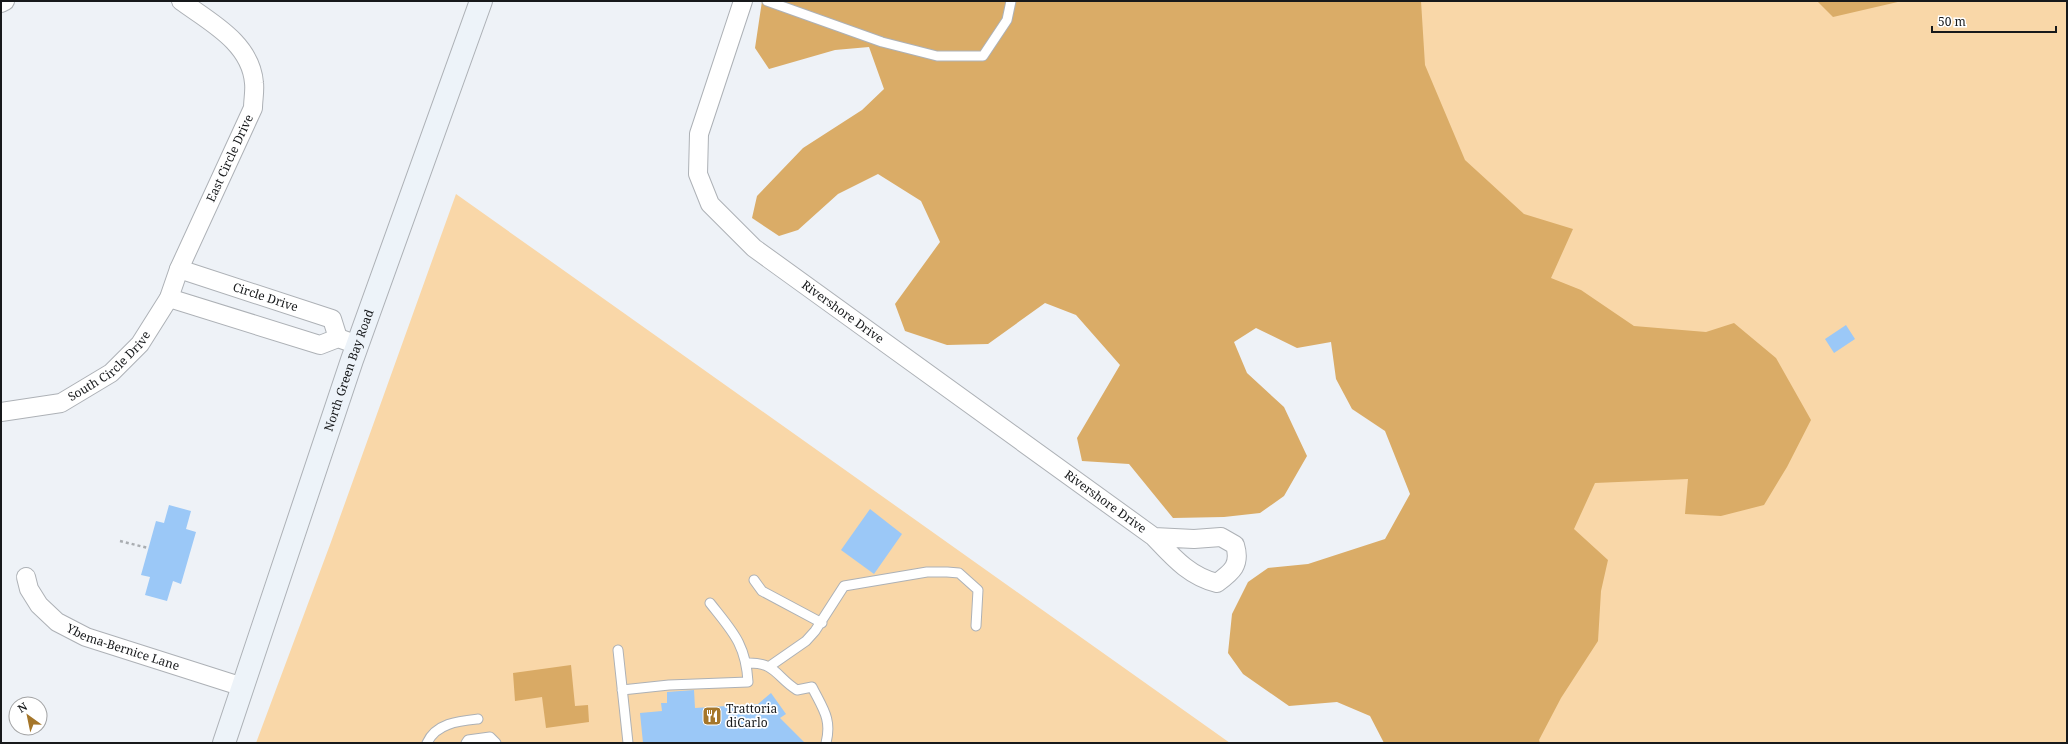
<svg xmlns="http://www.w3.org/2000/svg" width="2068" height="744" font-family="'Noto Serif',serif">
<rect width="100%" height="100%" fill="#eef2f7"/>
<path fill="#f9d7a8" d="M1368,1H2067V743H1501Z
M456,194L1230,743H256L331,542Z"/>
<path fill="#daac67" d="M762,1H1421L1425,65L1465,160L1524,214L1573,229L1551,278L1581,290L1634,326L1706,332L1734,323L1776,358L1811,420L1787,467L1764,505L1721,516L1685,514L1688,479L1595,483L1574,529L1608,560L1601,591L1598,641L1561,698L1539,740L1540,743H1384L1370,716L1337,702L1289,706L1243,674L1228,653L1232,614L1248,582L1268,568L1308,564L1385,539L1410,494L1385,431L1352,409L1336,379L1331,342L1297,348L1256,328L1234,342L1247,373L1284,407L1307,456L1284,496L1260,513L1224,517L1173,518L1129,464L1082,461L1077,438L1120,365L1076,315L1045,303L988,344L947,345L905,331L895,304L940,242L921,201L878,174L838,194L798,230L779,236L752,218L757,196L803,148L862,110L884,89L869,47L835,50L769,69L755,48Z
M1817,1H1902L1833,17Z"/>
<path fill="#d9aa65" d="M571,665L575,706L588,705L589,722L546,728L542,697L515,701L513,673Z"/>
<path fill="#9bc8f7" d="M1846,325L1855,339L1834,353L1825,339Z
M169,505L191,511L186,529L196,532L181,584L173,581L167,601L145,595L150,577L141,575L156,521L164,523Z
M870,509L902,534L874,574L841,550Z
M694,690L695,708L758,704L771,693L786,714L780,718L805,743H643L640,713L662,711L661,703H667V692Z"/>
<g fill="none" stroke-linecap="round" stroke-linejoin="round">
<defs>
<path id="lane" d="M767,1L882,42L937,56H983L1007,20L1011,1
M754,580L762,591L822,623
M618,650L628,743
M747,663C776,662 776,677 797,690L812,687C823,709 832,719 826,743
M770,666L806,641L815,631L844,586L927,572H947L959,573L978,590L976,626
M622,690L669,685L748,682C746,644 732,631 710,603
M427,743C436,723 459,721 478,719
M466,743L468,740L490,737L496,743"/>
<g id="street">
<path id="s1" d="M743,1L699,134L698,174L710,204L754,248L1154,537C1173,557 1189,576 1217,583C1232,572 1241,565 1235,545L1221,537L1194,539L1154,537"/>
<path d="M1,3L5,1"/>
<path id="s2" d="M179,269L332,319L338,338"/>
<path d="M169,298L320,345L338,338L358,345"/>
<path id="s3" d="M1,412L61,403L111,373L140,344L169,298L179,269L253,108C253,100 255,91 254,83C251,43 210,22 181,1"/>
<path id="s4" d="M26,577L29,589L39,605L57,622L86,637L243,687"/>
</g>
<g id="secondary">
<path id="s5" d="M224,743L352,360L481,1"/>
</g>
</defs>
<use href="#lane" stroke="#adb1b6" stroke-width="11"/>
<use href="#street" stroke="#adb1b6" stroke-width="20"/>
<use href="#secondary" stroke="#adb1b6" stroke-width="24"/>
<path stroke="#a9adb1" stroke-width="2.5" stroke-dasharray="3 3" stroke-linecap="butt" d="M120,541L148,548"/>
<use href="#lane" stroke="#fff" stroke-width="9"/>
<use href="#street" stroke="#fff" stroke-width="18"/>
<use href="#secondary" stroke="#edf3f9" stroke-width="22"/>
</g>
<defs>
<symbol id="restaurant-square" viewBox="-11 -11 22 22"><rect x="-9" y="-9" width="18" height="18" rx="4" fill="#a5762a" stroke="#fff"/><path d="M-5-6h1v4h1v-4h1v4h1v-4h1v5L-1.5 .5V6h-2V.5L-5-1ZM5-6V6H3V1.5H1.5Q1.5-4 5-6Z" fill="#fff"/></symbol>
</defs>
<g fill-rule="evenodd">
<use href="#restaurant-square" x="701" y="705" width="22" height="22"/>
</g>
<g text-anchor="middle" stroke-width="3.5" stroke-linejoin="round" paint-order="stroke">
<g font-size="12" fill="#17191b" stroke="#fff">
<text dy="4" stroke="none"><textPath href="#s3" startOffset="367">East Circle Drive</textPath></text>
<text dy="4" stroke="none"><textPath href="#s2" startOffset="91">Circle Drive</textPath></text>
<text dy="4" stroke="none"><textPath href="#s1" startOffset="384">Rivershore Drive</textPath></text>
<text dy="4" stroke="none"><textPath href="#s3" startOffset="122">South Circle Drive</textPath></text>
<text dy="4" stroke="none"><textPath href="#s5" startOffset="393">North Green Bay Road</textPath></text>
<text dy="4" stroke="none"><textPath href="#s1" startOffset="708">Rivershore Drive</textPath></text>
<text dy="4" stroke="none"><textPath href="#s4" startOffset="127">Ybema-Bernice Lane</textPath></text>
</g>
<g font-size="12" fill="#17191b" stroke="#fff" text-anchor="start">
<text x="726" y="713">Trattoria<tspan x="726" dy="14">diCarlo</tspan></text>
</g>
</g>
<rect width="2068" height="744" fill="none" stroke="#17191b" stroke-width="4"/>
<g transform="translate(28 716) rotate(327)"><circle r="19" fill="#ffffff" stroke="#a2a3a4"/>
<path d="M0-3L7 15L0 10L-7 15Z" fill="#a5762a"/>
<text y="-6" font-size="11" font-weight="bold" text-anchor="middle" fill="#17191b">N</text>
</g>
<path d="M1932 26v6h124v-6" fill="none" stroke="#17191b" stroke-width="2"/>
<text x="1938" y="26" font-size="12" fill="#17191b" stroke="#ffffff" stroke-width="3" paint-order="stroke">50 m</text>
</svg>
